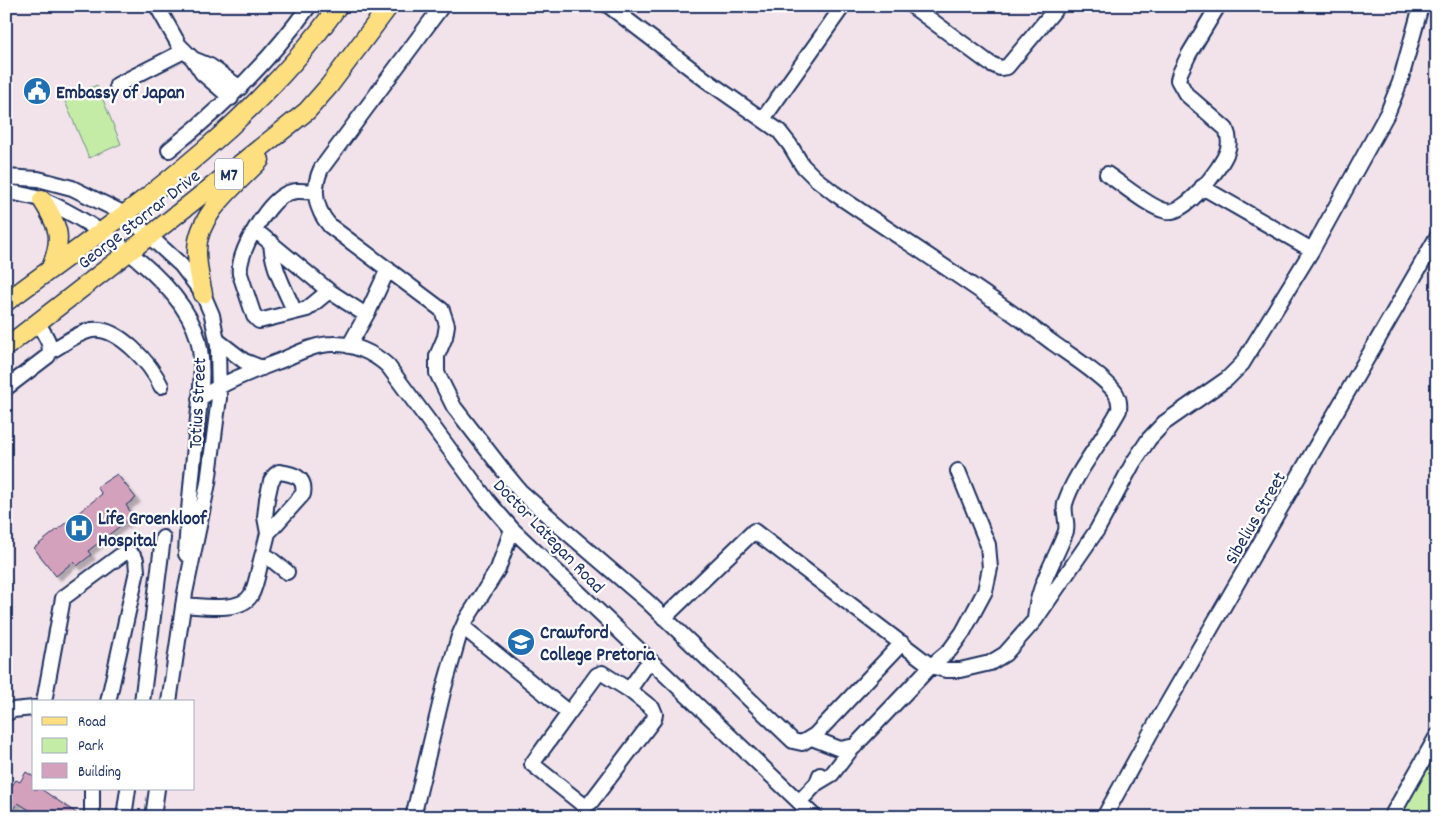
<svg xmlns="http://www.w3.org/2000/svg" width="1443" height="823" font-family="Dekko,sans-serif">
<defs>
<filter id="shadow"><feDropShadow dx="4.5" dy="4.5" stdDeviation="1" flood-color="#0004"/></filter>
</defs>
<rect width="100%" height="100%" fill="#f2e3eb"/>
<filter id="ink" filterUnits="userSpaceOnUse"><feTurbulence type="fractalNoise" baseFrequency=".02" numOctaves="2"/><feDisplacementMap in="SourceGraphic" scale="10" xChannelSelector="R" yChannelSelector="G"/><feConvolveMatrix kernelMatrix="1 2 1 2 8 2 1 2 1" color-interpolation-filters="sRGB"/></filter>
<g filter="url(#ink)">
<path fill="#c4eca7" stroke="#708e82" d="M97,85L121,144L89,158L64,99Z
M1437,736V817H1392Z"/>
<path fill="#d4a1bd" stroke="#1b2f5e" filter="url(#shadow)" d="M117,474L136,498L126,505L133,516L88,551L91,555L77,566L73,562L56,576L34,548L102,494L97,487Z
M26,772L34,777V789H41L82,817H41L18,803L6,817V794L16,780L20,782Z"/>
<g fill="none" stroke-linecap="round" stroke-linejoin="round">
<defs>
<path id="minor" d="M157,6L179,45L193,59L202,73L231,98
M442,6L321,169C312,189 315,209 330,226L442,310L447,325L445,337L437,356V373L454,407L506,474L520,491L556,523L648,602L793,741L802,743L815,735L902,643
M609,6L706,80L779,131L790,145L802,165L815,178L834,193C907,243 982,289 1053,343C1070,355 1103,376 1115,392C1119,398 1120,403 1119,410C1104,439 1073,475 1065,504C1063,513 1068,522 1066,531C1055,561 1037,586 1035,619
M912,6L989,63L1000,68L1007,67L1058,6
M193,59L210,66L240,88
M117,85L184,51
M763,119L843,6
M169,150C222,108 269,62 309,6
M1107,174C1122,184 1150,208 1166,211C1185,216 1221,168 1227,152C1230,144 1229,136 1226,129L1186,94L1178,80L1180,73L1189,54L1218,6
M6,177L38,179L72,188L125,214L181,265L203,294L212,315L218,346L219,398L208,483L185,593L169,702
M1202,187L1312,250
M6,191C18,194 32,196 43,200C96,222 192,288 200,349C204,378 199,408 196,436C192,475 188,514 186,554
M315,192C304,191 294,189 284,195C266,205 237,253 240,274L254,316L259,321L307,309L329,291
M255,230L329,291L366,315
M271,242C272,267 285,290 295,312
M218,341L244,361L262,368
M349,346L369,310L388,269
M51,351C64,344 77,333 92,330C118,326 151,364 161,386
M6,388L48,356C54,345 43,333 38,323
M199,399C225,381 253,371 282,360C298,353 315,344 333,344C352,343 374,353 388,366L487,500L512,529L815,817
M263,553L268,533L265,517L267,499L271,481L275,475L279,472C294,474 306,477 303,494L268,533
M183,605C200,606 241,613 251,595C257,585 259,565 263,553L287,572
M664,618L754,531L931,666L946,670H960L990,663L1005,654L1035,620L1097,530L1133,463L1149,439L1164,423L1227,379L1242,364L1312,250L1388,112L1400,82L1421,6
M463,627L569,713L532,764L582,804L587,805L591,802L654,719L655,714L653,709L629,690L650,660
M44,702L63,598L124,553C130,552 133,555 136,560L137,571L108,702
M142,702L163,538
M569,713L597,675L602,673L629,690
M6,714L13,710L34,708
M812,738L840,749L855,746
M817,783L832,774L849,752L931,666L950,650L963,632L985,591L990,568L988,545L958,471
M92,789V817
M799,802L817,783L820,775
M124,817L128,789
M153,817L157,789
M413,817L444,688L459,636L466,620L498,569L512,529
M1104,817L1151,732L1437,237
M1391,817L1437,736"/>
<path id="major" d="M42,200C60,228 63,239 50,270
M203,294C200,280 197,266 197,251C197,214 236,185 260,160
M6,302C125,214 251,129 338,6
M6,347L166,223L307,111L329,86L389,6"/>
</defs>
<use href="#minor" stroke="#1b2f5e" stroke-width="18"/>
<use href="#major" stroke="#1b2f5e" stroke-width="21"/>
<use href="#minor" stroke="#fff" stroke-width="14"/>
<use href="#major" stroke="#fedf80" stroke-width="18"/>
</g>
</g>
<defs>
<symbol id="civic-disc" viewBox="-11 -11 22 22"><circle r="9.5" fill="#1f6fb2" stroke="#fff"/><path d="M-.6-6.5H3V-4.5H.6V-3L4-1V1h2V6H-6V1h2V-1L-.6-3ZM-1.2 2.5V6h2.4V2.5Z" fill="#fff"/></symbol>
<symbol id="hospital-disc" viewBox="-11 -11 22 22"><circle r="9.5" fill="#1f6fb2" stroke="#fff"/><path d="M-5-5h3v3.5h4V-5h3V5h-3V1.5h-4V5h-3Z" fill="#fff"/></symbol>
<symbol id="school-disc" viewBox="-11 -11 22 22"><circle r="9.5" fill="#1f6fb2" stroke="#fff"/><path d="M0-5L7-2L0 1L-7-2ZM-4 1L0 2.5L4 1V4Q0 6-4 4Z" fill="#fff"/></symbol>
</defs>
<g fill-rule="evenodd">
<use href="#civic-disc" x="21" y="75" width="32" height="32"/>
<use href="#hospital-disc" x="63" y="512" width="32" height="32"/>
<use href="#school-disc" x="505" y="626" width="32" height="32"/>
</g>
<g text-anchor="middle" stroke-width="4.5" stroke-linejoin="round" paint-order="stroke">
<rect fill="#fff" stroke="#5f6d8e" stroke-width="1" x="215" y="158.5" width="28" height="31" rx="4"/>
<g font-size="18" font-weight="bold" fill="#1b2f5e">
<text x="229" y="180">M7</text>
</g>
<g font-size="19" font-weight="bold" fill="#1b2f5e" stroke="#fff" text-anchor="start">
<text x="56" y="98">Embassy of Japan</text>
<text x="98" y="524">Life Groenkloof<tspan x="98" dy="22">Hospital</tspan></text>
<text x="540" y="638">Crawford<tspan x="540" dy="22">College Pretoria</tspan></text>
</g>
<g font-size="19" fill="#1b2f5e" stroke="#fff">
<text transform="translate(138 218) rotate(-38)" y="7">George Storrar Drive</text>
<text transform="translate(196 403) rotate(-87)" y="7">Totius Street</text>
<text transform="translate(1254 517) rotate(-60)" y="7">Sibelius Street</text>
<text transform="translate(550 535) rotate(46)" y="7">Doctor Lategan Road</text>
</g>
</g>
<rect width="1443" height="823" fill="none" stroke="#fff" stroke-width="25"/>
<rect x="12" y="12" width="1418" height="798" fill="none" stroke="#1b2f5e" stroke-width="2" filter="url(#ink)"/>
<rect x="32" y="700" width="162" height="90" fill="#ffffff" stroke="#a4acbf"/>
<rect x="42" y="717" width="25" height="8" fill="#fedf80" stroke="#a4acbf"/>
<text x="78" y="726" font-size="15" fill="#1b2f5e">Road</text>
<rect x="42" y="738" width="25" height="15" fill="#c4eca7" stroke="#a4acbf"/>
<text x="78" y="750" font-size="15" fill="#1b2f5e">Park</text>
<rect x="42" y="763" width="25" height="15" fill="#d4a1bd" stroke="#a4acbf"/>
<text x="78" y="776" font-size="15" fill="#1b2f5e">Building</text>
</svg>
